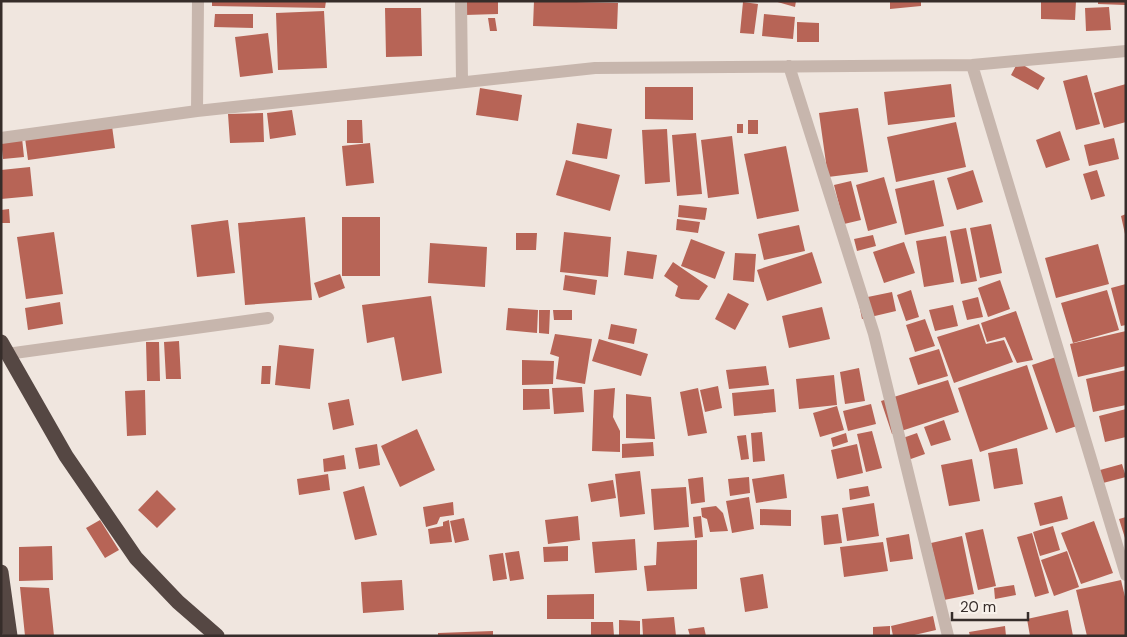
<svg xmlns="http://www.w3.org/2000/svg" width="1127" height="637" font-family="'DM Sans',sans-serif">
<rect width="100%" height="100%" fill="#f0e6df"/>
<path fill="#b76456" d="M212,1H326L325,8L212,6Z
M464,1H498V14L465,15Z
M534,1L618,3L617,29L533,26Z
M774,1H796L795,7Z
M890,1H921V6L890,9Z
M1041,1H1076L1075,20L1041,19Z
M1098,1H1125V5L1098,4Z
M743,2L758,4L754,34L740,33Z
M1109,7L1111,30L1086,31L1085,8Z
M385,8H421L422,56L386,57Z
M324,11L327,68L278,70L276,13Z
M215,14H253V28L214,27Z
M764,14L795,17L793,39L762,36Z
M488,18H495L497,31H490Z
M797,22L819,23V42H797Z
M268,33L273,73L240,77L235,37Z
M1018,62L1045,78L1038,90L1011,75Z
M1087,75L1100,124L1076,130L1063,81Z
M951,84L955,117L888,125L884,92Z
M1126,84V122L1104,128L1094,93Z
M645,87H693V120L645,119Z
M480,88L522,95L518,121L476,115Z
M858,108L868,172L828,177L819,113Z
M292,110L296,135L270,139L267,113Z
M263,113L264,142L230,143L228,114Z
M347,120H362L363,143H347Z
M748,120H758V134H748Z
M956,122L966,167L896,182L887,137Z
M577,123L612,129L607,159L572,154Z
M737,124H743V133H737Z
M112,126L115,148L28,160L25,138Z
M667,129L670,182L645,184L642,130Z
M1060,131L1070,160L1046,168L1036,140Z
M696,133L702,194L677,196L672,135Z
M732,136L739,194L708,198L701,140Z
M22,138L24,157L3,159L1,140Z
M1114,138L1119,159L1089,166L1084,145Z
M370,143L374,183L346,186L342,146Z
M786,146L799,211L757,219L744,154Z
M566,160L620,175L610,211L556,195Z
M30,167L33,196L1,199V170Z
M973,170L983,202L957,210L947,178Z
M1097,170L1105,196L1091,200L1083,174Z
M884,177L897,223L868,231L856,185Z
M934,180L944,226L905,235L895,189Z
M851,181L861,220L844,224L834,185Z
M679,205L707,208L705,220L678,217Z
M9,209L10,223H1V210Z
M1126,214V234H1125L1121,216Z
M305,217L312,300L245,305L238,223Z
M342,217H380V276H342Z
M677,219L700,222L698,233L676,230Z
M228,220L235,273L197,277L191,225Z
M991,224L1002,273L980,278L970,228Z
M799,225L805,251L764,260L758,234Z
M966,228L977,281L961,284L950,231Z
M54,232L63,294L26,299L17,237Z
M564,232L611,237L608,277L560,272Z
M516,233H537L536,250H516Z
M873,235L876,246L857,251L854,239Z
M946,236L954,282L924,287L916,241Z
M691,239L725,252L715,279L681,266Z
M904,242L915,273L884,283L873,252Z
M430,243L487,247L485,287L428,283Z
M1098,244L1109,284L1056,298L1045,258Z
M627,251L657,255L653,279L624,275Z
M812,252L822,283L767,301L757,270Z
M735,253L756,254L754,282L733,280Z
M673,262L708,286L699,300L681,299L675,296L678,286L664,276Z
M340,274L345,288L319,298L314,283Z
M565,275L597,280L595,295L563,290Z
M1000,280L1010,309L988,317L978,288Z
M1126,284V325L1121,326L1111,288Z
M911,290L919,317L906,321L897,295Z
M1107,290L1119,330L1073,343L1061,303Z
M892,292L896,311L862,319L858,299Z
M728,293L749,304L735,330L715,319Z
M431,296L442,373L402,381L394,337L367,343L362,305Z
M978,297L983,317L967,320L962,301Z
M60,302L63,324L28,330L25,308Z
M953,305L958,326L935,331L929,310Z
M822,307L830,339L789,348L782,316Z
M508,308L538,310L537,333L506,330Z
M539,310H550L549,334L539,333Z
M553,310H572V320H554Z
M1016,311L1033,360L1017,363L1005,337L987,342L981,323Z
M925,319L935,346L915,352L906,325Z
M611,324L637,329L634,344L608,339Z
M979,324L986,344L1004,340L1013,362L954,383L937,337Z
M1126,331V366L1078,377L1070,344Z
M555,334L592,339L585,384L556,379L559,357L550,354Z
M599,339L648,354L641,376L592,361Z
M179,341L181,379H166L164,342Z
M146,342H159L160,381H147Z
M279,345L314,349L310,389L275,385Z
M939,349L948,376L918,385L909,358Z
M1056,357L1080,425L1056,433L1032,365Z
M522,360L554,361L553,384L522,385Z
M1027,365L1048,429L980,452L958,388Z
M262,366H271L270,384H261Z
M766,366L769,385L729,389L726,370Z
M859,368L865,401L845,404L840,372Z
M1126,370V405L1093,412L1086,379Z
M834,375L837,405L799,409L796,379Z
M948,380L959,412L892,434L881,401Z
M718,386L722,408L705,412L700,390Z
M582,387L584,412L554,414L552,388Z
M615,388L613,417L620,431V452L592,451L594,390Z
M698,388L707,433L688,436L680,392Z
M523,389H549L550,409L523,410Z
M774,389L776,412L734,416L732,393Z
M145,390L146,435L127,436L125,391Z
M626,394L651,397L655,439L626,438Z
M349,399L354,425L333,430L328,403Z
M871,404L876,424L848,431L843,411Z
M837,406L844,430L820,437L813,413Z
M1126,409V437L1105,442L1099,416Z
M944,420L951,440L931,446L924,427Z
M417,429L435,470L400,487L381,446Z
M872,431L882,468L866,472L857,434Z
M762,432L765,461L753,462L751,433Z
M846,433L848,442L833,447L831,438Z
M917,433L925,454L908,460L900,439Z
M746,435L749,459L741,460L737,436Z
M653,442L654,456L622,458V444Z
M377,444L380,465L359,469L355,448Z
M857,444L863,473L837,479L831,450Z
M1017,448L1023,484L994,489L988,453Z
M344,455L346,469L324,472L323,459Z
M972,459L980,501L949,506L941,465Z
M1122,464L1126,477L1103,483L1100,470Z
M640,471L645,514L620,517L615,474Z
M328,474L330,490L299,495L297,479Z
M784,474L787,498L756,503L752,479Z
M703,477L705,502L691,504L688,479Z
M749,477L750,493L730,496L728,479Z
M613,480L616,498L591,502L588,484Z
M364,486L377,535L355,540L343,492Z
M868,486L870,496L850,500L849,489Z
M686,487L689,527L654,530L651,489Z
M157,490L176,509L157,528L138,510Z
M1062,496L1068,519L1040,526L1034,503Z
M749,497L754,529L732,533L726,501Z
M453,502L454,515L440,517L437,524L426,527L423,507Z
M874,503L879,536L847,541L842,508Z
M716,506L723,513L728,531L710,532L707,519L702,517L701,508Z
M760,509L791,510V526L760,525Z
M838,514L842,543L824,545L821,516Z
M578,516L580,540L548,544L545,520Z
M701,516L703,537L695,538L693,517Z
M1126,517V538H1125L1119,519Z
M464,518L469,540L455,543L450,521Z
M100,520L119,550L105,558L86,528Z
M449,520L452,542L430,544L428,529L443,526V522Z
M1094,521L1113,573L1081,584L1061,533Z
M1053,526L1060,550L1040,556L1033,532Z
M983,529L996,586L978,590L965,533Z
M1032,533L1049,593L1035,597L1017,537Z
M909,534L913,559L890,562L886,538Z
M962,536L974,594L944,600L931,543Z
M635,539L637,570L595,573L592,542Z
M697,540V589L647,591L644,566L656,565L657,542Z
M883,542L888,571L844,577L840,547Z
M52,546L53,580L19,581V547Z
M568,546V561L544,562L543,547Z
M519,551L524,579L510,581L505,553Z
M1067,551L1079,587L1054,596L1041,560Z
M503,553L507,579L493,581L489,555Z
M763,574L768,608L745,612L740,578Z
M402,580L404,610L363,613L361,582Z
M1121,580L1126,601V636H1087L1076,590Z
M1014,585L1016,595L995,599L994,588Z
M20,587L49,588L54,636H25Z
M594,594V619H547V595Z
M1068,610L1073,636H1030L1027,619Z
M933,616L936,630L910,636H893L891,626Z
M674,617L676,636H643L642,619Z
M619,620L640,621V636H619Z
M591,622H613L614,636H591Z
M890,626V636H873V627Z
M1005,626L1006,636H970L969,632Z
M704,627L706,636H690L688,629Z
M493,631V636H438V633Z"/>
<g fill="none" stroke-linecap="round" stroke-linejoin="round">
<path stroke="#c7b6ad" stroke-width="12" d="M461,1L462,81
M972,65L1126,575
M789,66L874,334L948,636
M197,111L198,1
M1,138L197,111L595,68L972,65L1126,51
M7,354L268,318"/>
<path stroke="#554743" stroke-width="15" d="M1,342L66,456L136,558L178,602L217,636
M1,572L10,636"/>
</g>
<rect width="1127" height="637" fill="none" stroke="#362d2a" stroke-width="5"/>
<path d="M952 612v8h76v-8" fill="none" stroke="#362d2a" stroke-width="2.5"/>
<text x="960" y="612" font-size="15" fill="#362d2a" stroke="#f8f1eb" stroke-width="4" paint-order="stroke">20 m</text>
</svg>
